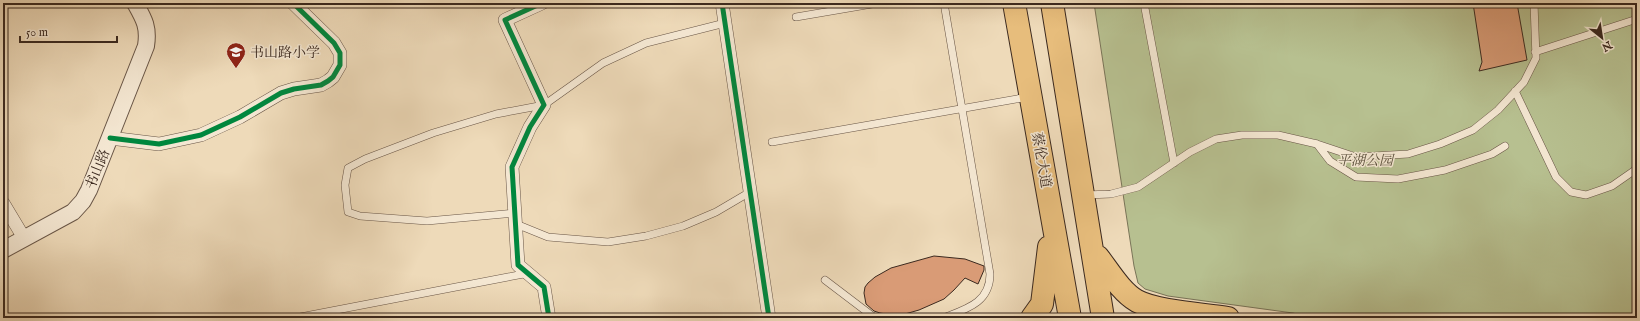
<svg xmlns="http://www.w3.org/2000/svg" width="1640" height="321" font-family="'IM FELL English','Noto Serif SC',serif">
<rect width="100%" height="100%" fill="#eedab9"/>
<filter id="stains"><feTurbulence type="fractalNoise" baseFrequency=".005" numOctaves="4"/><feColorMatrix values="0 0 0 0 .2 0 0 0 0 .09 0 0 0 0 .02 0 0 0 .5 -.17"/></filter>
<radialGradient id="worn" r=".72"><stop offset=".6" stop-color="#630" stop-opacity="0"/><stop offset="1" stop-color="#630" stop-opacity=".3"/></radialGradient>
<path fill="#b7c090" stroke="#797458" d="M1094,3H1637V318H1313L1293,313L1168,296L1145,289L1138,283L1134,266Z"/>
<path fill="#d99b76" stroke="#3b291f" d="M1473,3H1517L1527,60L1479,71L1482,62Z
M934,256L965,259L984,266V270L978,284L965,278L954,290L944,299L919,310L905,314L892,315L880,313L874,311L866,304L864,293L865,287L868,283L875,277L891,268Z"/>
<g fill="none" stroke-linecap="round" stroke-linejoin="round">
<defs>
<path id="service" d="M1144,3L1174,163
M796,17L878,3
M1535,52L1637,19
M1515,91L1556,177L1571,192L1586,195L1612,186L1635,170L1637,164
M772,142L1028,97
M1317,144L1330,161L1356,177L1398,179L1445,170L1492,154L1505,146
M1086,195L1111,194L1138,187L1190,152L1216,139L1242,135H1278L1317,144L1356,157L1408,154L1440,144L1473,130L1498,110L1524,82L1536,58L1534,3
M515,213L427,221L360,216L348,212L345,185L348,168L365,159L433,133L496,114L544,105L603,63L646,43L725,23
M516,224L548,237L608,242L646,236L683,226L716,212L750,192
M825,280L875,318
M295,318L529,273
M943,318C966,309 990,303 990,274L944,3"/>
<path id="minor" d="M542,3L505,20L544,105L530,127L512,167L518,265L544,287L549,318
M722,3L769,318
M110,138L159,144L201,135L240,117L281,93L294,89L321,85L328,81L333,77L340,65V53L334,43L293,3
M3,203L24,238"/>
<path id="tertiary" d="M3,250L73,212L83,201L89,190L146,46C149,27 144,19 135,3"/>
<path id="trunk" d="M1014,3L1070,318
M1052,3L1103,318
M1098,257C1109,271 1121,292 1137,301C1158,312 1204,314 1228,318
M1032,318L1042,304L1049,247"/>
</defs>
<use href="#service" stroke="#685546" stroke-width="8"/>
<use href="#minor" stroke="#685546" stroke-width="14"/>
<use href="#tertiary" stroke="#685546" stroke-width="18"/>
<use href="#trunk" stroke="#3b291f" stroke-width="24"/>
<use href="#service" stroke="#f4e7d2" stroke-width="7"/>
<use href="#minor" stroke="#f4e7d2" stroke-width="13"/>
<use href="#tertiary" stroke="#f4e7d2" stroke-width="16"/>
<use href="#trunk" stroke="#e7bd7c" stroke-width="22"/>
<defs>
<path id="cycleway" d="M542,3L505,20L544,105L530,127L512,167L518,265L544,287L549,318
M722,3L769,318
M110,138L159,144L201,135L240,117L281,93L294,89L321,85L328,81L333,77L340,65V53L334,43L293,3"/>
</defs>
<use href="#cycleway" stroke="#f4e7d2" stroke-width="8"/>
<use href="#cycleway" stroke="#00873e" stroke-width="5"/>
</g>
<defs>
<symbol id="school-pin" viewBox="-11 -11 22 30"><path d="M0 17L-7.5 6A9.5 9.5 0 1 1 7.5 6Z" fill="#8f2418" stroke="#f4e7d2"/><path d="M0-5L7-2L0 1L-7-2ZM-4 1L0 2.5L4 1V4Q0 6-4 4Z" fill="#fff"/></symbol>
</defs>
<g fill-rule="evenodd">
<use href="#school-pin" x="225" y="41" width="22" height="30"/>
</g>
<g text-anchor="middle" stroke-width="3" stroke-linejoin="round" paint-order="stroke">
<g font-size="14" fill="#3b291f" stroke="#f4e7d2" text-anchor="start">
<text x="250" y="57">书山路小学</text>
</g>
<g font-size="14" fill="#3b291f" stroke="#f4e7d2">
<text transform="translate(1042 160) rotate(80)" y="5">蔡伦大道</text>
<text transform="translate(97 169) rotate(-68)" y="5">书山路</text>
</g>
<g font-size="14" font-style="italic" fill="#5a4f3b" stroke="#f4e7d2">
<text x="1365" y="165">平湖公园</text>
</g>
</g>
<rect width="1640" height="321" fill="none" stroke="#eedab9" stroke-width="16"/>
<rect x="4" y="4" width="1632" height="313" fill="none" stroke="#3b291f" stroke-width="2"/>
<rect x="8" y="8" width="1624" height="305" fill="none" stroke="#3b291f"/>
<g transform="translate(1602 38) rotate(150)" stroke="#f4e7d2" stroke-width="3" paint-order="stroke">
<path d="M0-3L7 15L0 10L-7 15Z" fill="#3b291f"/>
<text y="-6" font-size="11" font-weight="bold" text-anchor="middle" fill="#3b291f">N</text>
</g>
<path d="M20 36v6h97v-6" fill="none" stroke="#3b291f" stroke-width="2"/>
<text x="26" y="36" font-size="12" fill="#3b291f" stroke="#f4e7d2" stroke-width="3" paint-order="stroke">50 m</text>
<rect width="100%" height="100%" filter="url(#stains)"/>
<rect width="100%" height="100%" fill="url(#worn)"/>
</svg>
